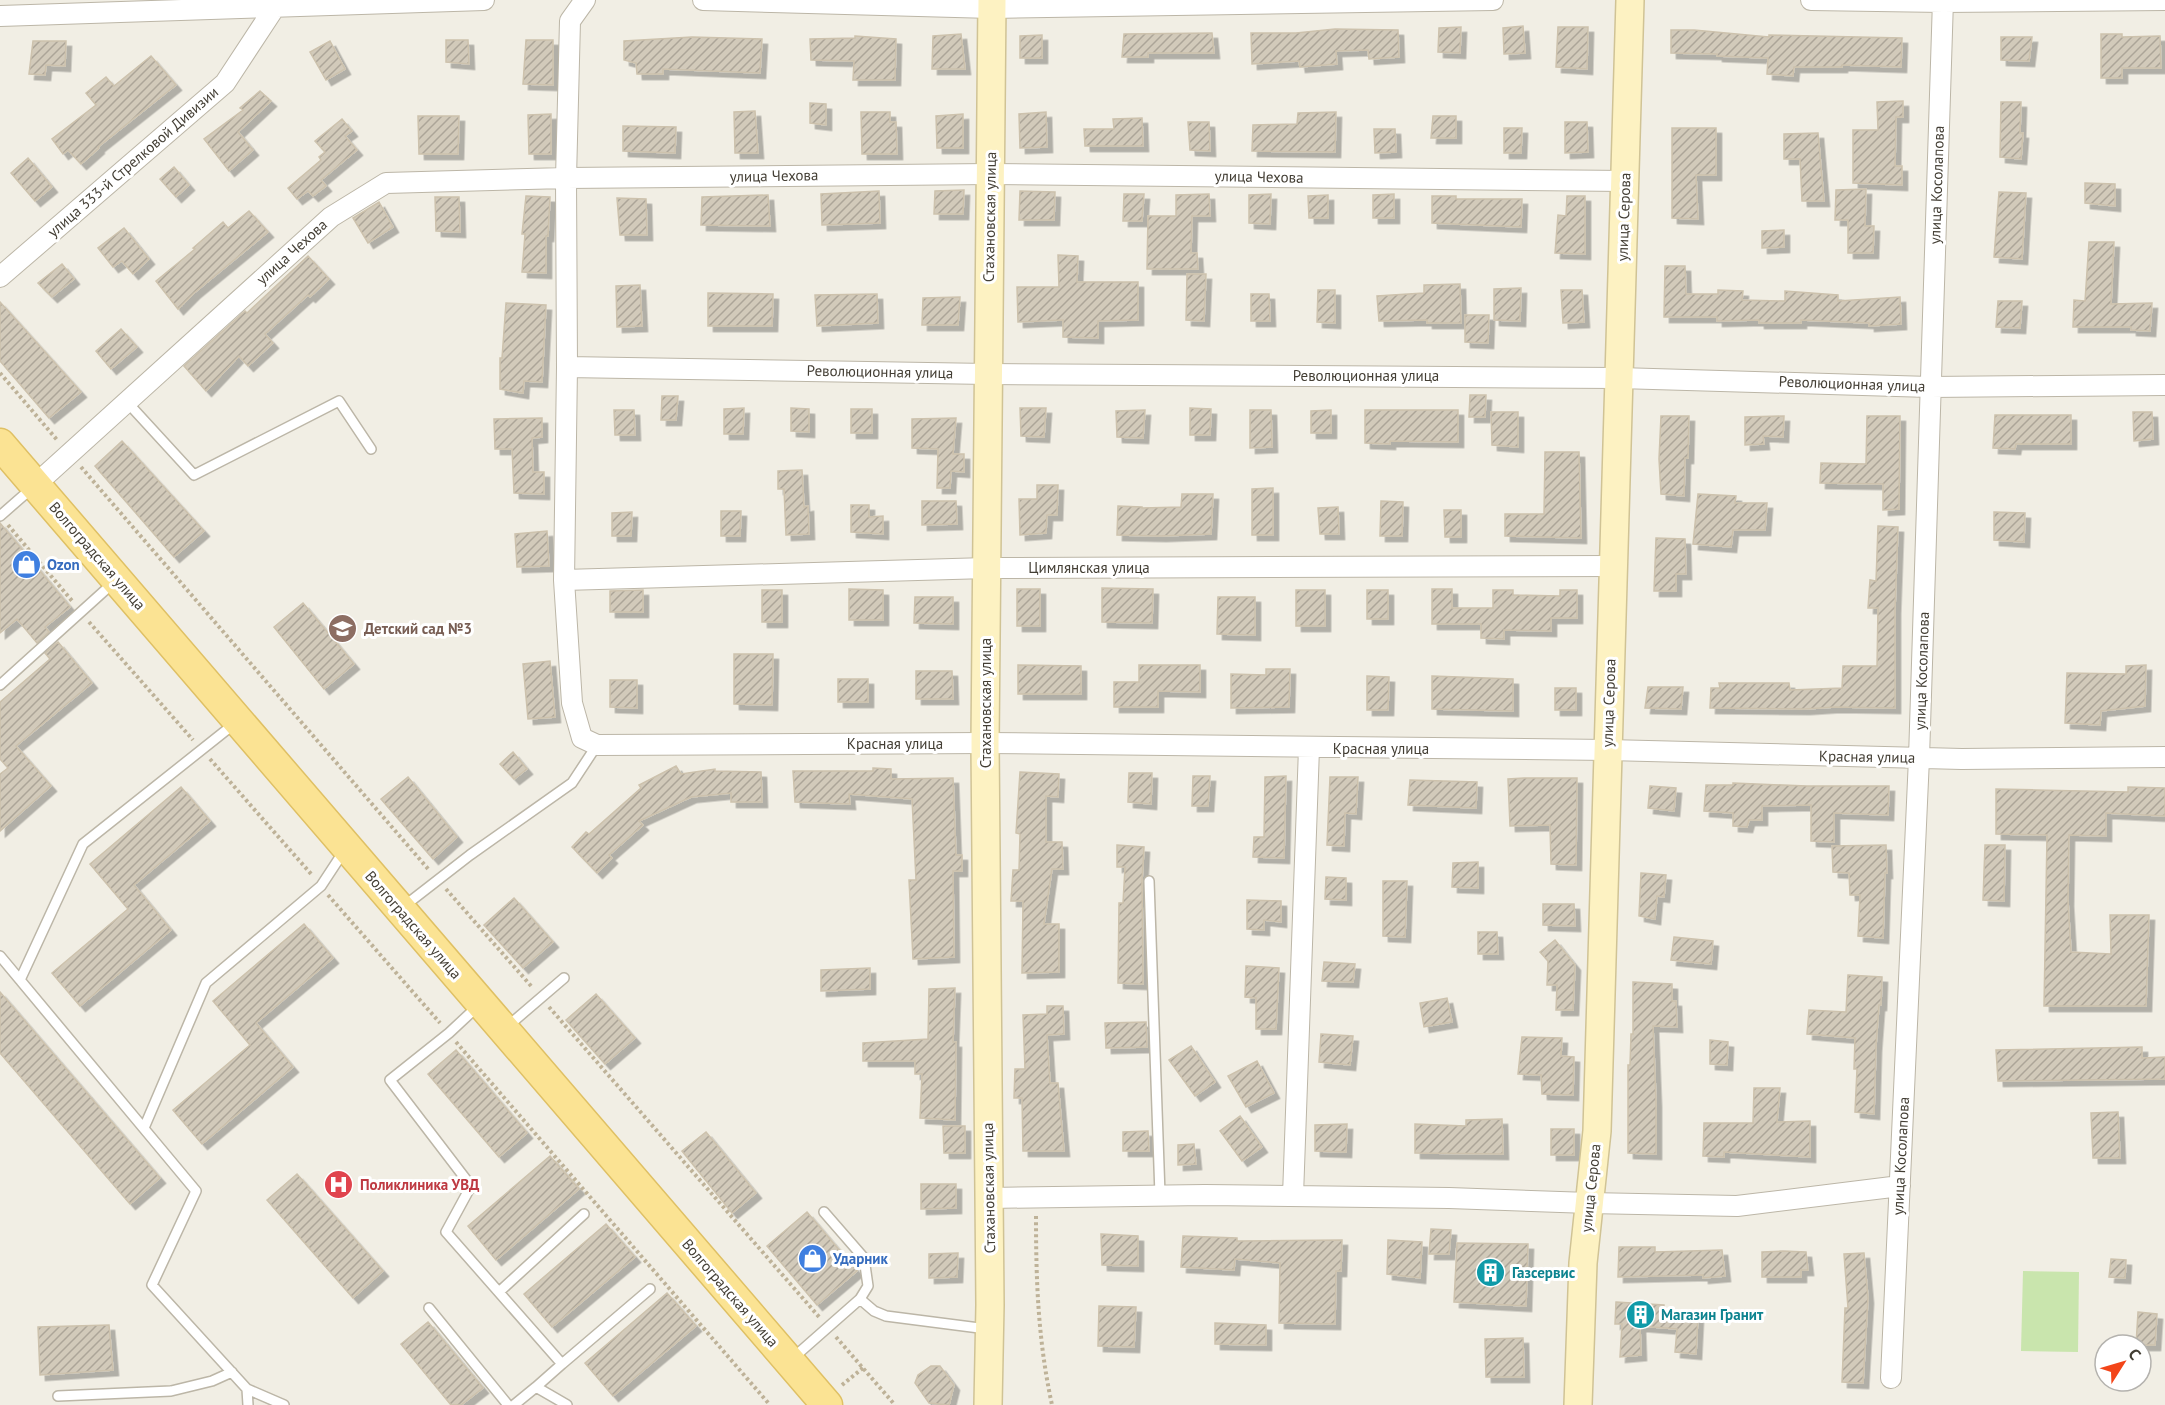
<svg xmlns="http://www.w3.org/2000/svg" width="2165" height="1405" font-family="'PT Sans',sans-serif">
<defs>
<pattern id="building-hatch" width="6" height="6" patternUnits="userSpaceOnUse" patternTransform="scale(1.5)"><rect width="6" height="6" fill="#d2caba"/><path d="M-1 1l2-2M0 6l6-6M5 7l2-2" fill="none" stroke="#aca598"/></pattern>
<filter id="shadow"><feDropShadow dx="5.5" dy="5.5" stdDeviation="0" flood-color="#0004"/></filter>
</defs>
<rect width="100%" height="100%" fill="#f1eee4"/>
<path fill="#c9e5ad" d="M2023,1271L2079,1272L2078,1352L2021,1351Z"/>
<path fill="url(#building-hatch)" stroke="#cdc2ad" stroke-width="1.5" filter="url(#shadow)" d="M1523,26L1525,53L1504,54L1503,28Z
M1461,27L1460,53L1438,52L1439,28Z
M1558,27H1588L1587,69L1556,67Z
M1335,29L1398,30L1399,57L1369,59L1368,50L1336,51L1337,64L1300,67L1299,61L1252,64L1251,33H1296Z
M1671,30H1694L1769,37V35L1902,38L1901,67L1842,65V67H1794L1793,76L1767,74L1768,58L1717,56V54L1671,53Z
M1212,33L1214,53H1148V57H1122L1124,34Z
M961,34L965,69H932L933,36Z
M2101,34H2122V37L2160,36L2161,68H2122V78H2101Z
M1042,35V58H1020V36Z
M855,36L896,39L895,80H853L854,61L811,60L810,39L855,38Z
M692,37L762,39L760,73L663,69V74H637L636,63L624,60V41Z
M2001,37H2032L2029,61L2001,60Z
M446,40H468L469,64L446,62Z
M526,40H553V85L523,84Z
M33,41H66L65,66L46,65L45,75L29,74Z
M330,41L345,69L326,80L310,52Z
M151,56L176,85L98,147L99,148L81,164L68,150L63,154L52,139L96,105L86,93L106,77L114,86Z
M260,91L271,101L238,132L253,150L229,171L204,139L243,110L240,108Z
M1903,101V117H1896L1895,166H1902V185L1853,183V130H1878L1877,102Z
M2001,102H2021L2020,133H2023L2021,159L2000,157Z
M810,103L826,104V125L810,123Z
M755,111L758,153H735L734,112Z
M861,112H890V122H896L897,154H862Z
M1046,112L1047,147L1020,148L1019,114Z
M1336,112L1335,152L1252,151L1253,125L1297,124L1298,113Z
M551,114V154H529L528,115Z
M963,114V148H937L936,116Z
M418,116H459L458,154H419Z
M1433,116H1456V138H1431Z
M1142,118L1143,146H1085L1084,129H1114L1113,119Z
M342,119L352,131L345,136L357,150L321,180L326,186L313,196L308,191L297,199L288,188L321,160L319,157L325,152L315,141Z
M1188,122H1209L1210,151L1190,150Z
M1565,122H1587L1588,152L1565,153Z
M623,126L676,127L675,153L623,151Z
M1504,128H1522L1521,153H1504Z
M1672,128H1716V175H1696L1698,219L1672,218Z
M1374,129H1395L1396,152L1375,153Z
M1818,133L1824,201H1802L1800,159H1784V134Z
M28,158L52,187L35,201L11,173Z
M174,167L189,185L176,197L160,179Z
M2085,183L2115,184V206L2085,203Z
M1866,189L1865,226H1874L1873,253H1848V220H1835L1836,190Z
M964,190L963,214H934L935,191Z
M879,191L880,223L822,225L821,194Z
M1020,191L1055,192L1054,220H1019Z
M1999,192L2026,193L2022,259L1994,257Z
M1124,194H1144L1142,221H1123Z
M1209,194L1210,216H1192L1191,253H1197L1198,269H1147L1148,216H1176V195Z
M1271,194L1270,224L1249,223V195Z
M1394,194V218H1373V195Z
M768,195L770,226L701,225L702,197Z
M1328,195V218H1309L1308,196Z
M526,196L550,197L548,236H546V273L522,272L525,234H522Z
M1432,196H1456V199H1522L1521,227L1432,223Z
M1567,196H1585V254L1555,253L1558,215L1566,216Z
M435,197H459L460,232L436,231Z
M617,198L646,199L647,235H620Z
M379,202L393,227L368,243L353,218Z
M249,211L268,232L194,293L178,309L156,281L195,249L193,248L223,222L228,228Z
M124,228L149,259L133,274L122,261L113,267L98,248Z
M1784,230V247L1762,248V231Z
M2089,242H2114L2111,304L2152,303L2150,331L2131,330V327H2073L2074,300L2085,301Z
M1058,255L1078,256L1077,282H1138V320L1098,321V338L1063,337V320L1018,322L1017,287H1059Z
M308,256L329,279L310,297L308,295L265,334L273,343L248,366L239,356L206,391L184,366L245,311L247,313Z
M62,264L74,279L52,297L38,283Z
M1665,266H1685L1686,294H1718V290L1743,291L1742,300L1785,301V291L1838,295V301L1900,297L1901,324L1869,326V323L1801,320V323H1759V320L1717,321V317H1664Z
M1187,274H1206L1204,321L1186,320Z
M1460,284L1461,323H1427V320L1379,321L1377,296L1424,293V285Z
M640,285L642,326L617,327L616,286Z
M1521,288L1520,321L1494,320V289Z
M1318,290H1335V323L1317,322Z
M1561,290H1582L1584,322L1563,323Z
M708,293L773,294L772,326H708Z
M877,294L878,323L817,326L815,295Z
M1251,294H1269L1270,321H1251Z
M960,297L958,325H922L923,298Z
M1998,301H2022L2020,328L1996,327Z
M0,302L81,392L49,418L0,361Z
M506,303L546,305L542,382L524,381L523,393L500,389V358H502Z
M1465,315H1489L1488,343L1465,342Z
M121,329L137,347L111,369L96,351Z
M1470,395H1486L1485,417H1469Z
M662,396H678L676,420H661Z
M744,408L743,434H724V409Z
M791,408L809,409V432L791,431Z
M1020,408H1046L1044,437L1021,436Z
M1190,408L1211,409L1210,435H1190Z
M851,409H872V433H851Z
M614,410H634L635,435H615Z
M1145,410L1143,438L1117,437L1116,411Z
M1250,410H1271L1272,447L1250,448Z
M1331,410V433H1311V411Z
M1365,410H1458V442L1390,441V444L1365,443Z
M1491,412H1518V447L1492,445Z
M2133,412H2152L2153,439L2134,441Z
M1995,415H2071V444H2016L2015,449L1993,448Z
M1661,416H1689L1688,458H1685L1684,496L1661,494L1659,459Z
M1784,416L1783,437L1763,436L1764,444L1745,445V417Z
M1867,416H1900L1899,509L1883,510V484L1820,483L1821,463L1866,464Z
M542,418V437L532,438L533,472H544V494L514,493L512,449H495L494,419Z
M956,418L953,454H964V472L951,471L950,488H937L938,449L912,448V419Z
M122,441L204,531L174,557L95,466Z
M1545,452H1579L1581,538L1505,536V514H1544Z
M802,470L804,507L808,506L809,534L786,535L784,489H778V471Z
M1037,485H1058L1057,515H1047L1046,533L1020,535L1019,499H1037Z
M1273,488V535H1252V489Z
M1182,494H1213L1211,534L1161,536L1117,535L1118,506L1142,507V508L1181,507Z
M1698,494L1736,496L1735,503H1767L1765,530H1733L1731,547L1693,544Z
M922,501H956L957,524L922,525Z
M1381,501L1403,502L1402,536H1380Z
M851,505H869V517L883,516V534L851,532Z
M1338,507L1339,534H1320L1318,508Z
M1444,510H1461V537H1445Z
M721,511H741L740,536H721Z
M632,512L631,536H612V513Z
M1994,512L2025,513L2024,542L1994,540Z
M0,523L70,607L45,627L49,632L37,643L17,619L0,633Z
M1878,526L1898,527L1895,609V708L1835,707L1805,709L1710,708L1711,688H1720L1719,683H1789L1790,690L1842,688L1843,666H1877L1878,608H1868L1870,580L1876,581Z
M547,531L549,566L517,567L515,534Z
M1656,538L1685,539L1686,574H1676V591H1654Z
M1102,588L1153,589L1152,623L1102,622Z
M849,589L883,590V620H849Z
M1017,589H1040V626H1017Z
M1432,589H1452V608H1493V590H1513V595L1560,596V590H1577V618H1551V631L1504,630V639L1481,638V624H1432Z
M643,590V612H610V591Z
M762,590H782V622H762Z
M1296,590H1325V626H1296Z
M1367,590H1388V619H1367Z
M915,597H953V624L914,623Z
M1218,597H1255V635L1217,634Z
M303,603L354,664L324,689L274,627Z
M58,642L92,683L16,746L51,786L0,831V774L8,768L0,759V702L50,659L45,653Z
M734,654H773L772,705L734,704Z
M550,661L555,717L528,719L523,664Z
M1018,665L1081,666V694H1018Z
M1139,665H1200V692L1158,691V707H1114V682H1139Z
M2146,665L2145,706L2101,711L2100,725L2065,723L2067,673L2126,674V666Z
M1266,669H1290L1289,707L1231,708V674L1266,675Z
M916,671H952L953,699H916Z
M1367,676L1389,677L1388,710H1367Z
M1432,676L1513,679V711L1432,709Z
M838,679H868V702H838Z
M610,680H637V708L610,707Z
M1648,687H1683L1681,709L1645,708Z
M1555,688H1576V710H1555Z
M513,752L527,769L514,779L500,764Z
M676,766L681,774L715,769V771L761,772L762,802H731V793L691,797L639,821L643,825L609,855L612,858L597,873L572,847L586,832L589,834L641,788L639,785Z
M873,768L891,769V779L953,778L956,855H962V871H953L954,957L913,959L909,880H916L912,799L849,794L850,804L795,802L793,771H873Z
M1020,772L1059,774L1058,797L1046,796V842H1062L1063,869H1052L1044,924H1059V972L1022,973L1023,901H1011L1013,870H1019L1020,834L1016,833Z
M1129,773H1152L1151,804L1128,802Z
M1193,776H1210L1208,806H1192Z
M1286,776L1284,858L1253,857L1254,837H1264L1265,777Z
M408,777L457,837L433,859L381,799Z
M1330,777H1358L1356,814L1345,813L1344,846L1327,845Z
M1524,778H1577L1576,865L1551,864L1550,825L1510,826L1508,779Z
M1410,780L1477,782L1476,808L1408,805Z
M1733,783L1807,786H1889L1888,815L1834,813V842L1811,841V805L1762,806V820H1749L1747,827L1733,826V813L1704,811L1706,785H1733Z
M1650,786L1676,788L1674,811L1648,808Z
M181,787L210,821L134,885L171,930L80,1006L52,973L128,909L90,864Z
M2128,787L2165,788V816L2106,813V836L2069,835L2068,901L2071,952L2111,954L2110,915H2149L2146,1006H2044L2047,835L1996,834V789L2128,792Z
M1117,845L1144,847L1142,881L1143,984L1118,983L1119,903H1123L1125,867H1117Z
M1886,845L1887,873H1885L1883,938L1858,936L1860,895H1850L1849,873L1833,872L1832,846Z
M1985,845H2005L2004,901L1983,900Z
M1478,862V888L1452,887L1453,863Z
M1641,873L1666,875L1664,897L1657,896L1655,919L1639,916Z
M1326,877L1346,878V900L1325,899Z
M1383,881H1407L1405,937L1383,936Z
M514,898L553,942L523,968L484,925Z
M1247,900L1281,901V922L1264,920V930L1247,929Z
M1543,904H1574L1575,926L1543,925Z
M304,924L333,958L256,1023L293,1067L202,1144L173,1110L250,1045L213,1001Z
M1478,932H1497L1498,954H1478Z
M1674,937L1713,941L1711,964L1671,960Z
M1555,940L1575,965L1573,1010H1556L1557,985H1547L1548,961L1540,952Z
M1324,962L1355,964L1353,982L1322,981Z
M1246,966L1279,968L1276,1029H1256V998L1245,997Z
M870,968V989L821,991V970Z
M1848,975L1882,977L1881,1005H1879L1876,1046L1874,1114L1855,1112L1857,1069H1854L1855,1038L1807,1034L1809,1010L1846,1012Z
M1633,982L1672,984V1001H1676L1677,1027L1653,1026L1656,1101V1154L1628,1153V1065H1630L1631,1034H1633Z
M955,988L953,1042H956L955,1120L920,1118L922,1074H915V1061H863V1043L928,1039L929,989Z
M0,992L160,1178L130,1204L0,1053Z
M596,994L635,1038L605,1064L566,1020Z
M1447,998L1452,1022L1424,1027L1420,1003Z
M1047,1006H1063L1064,1034L1047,1035L1050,1083H1058L1064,1151H1023L1022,1098H1014L1015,1069H1025L1023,1015L1047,1014Z
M1146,1022L1147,1047L1106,1048L1105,1023Z
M1321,1034L1353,1036L1350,1065L1319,1062Z
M1522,1037L1562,1038L1561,1056L1574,1057L1573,1095L1542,1094L1541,1075L1518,1074Z
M1710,1040L1728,1042L1727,1065L1710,1064Z
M1191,1046L1215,1082L1195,1096L1169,1060Z
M2142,1047V1058L2165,1057V1079L1998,1081L1996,1050Z
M456,1050L527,1133L499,1157L428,1074Z
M1257,1061L1274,1093L1246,1107L1228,1076Z
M1754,1088H1780L1777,1122L1810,1121V1157L1724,1152V1157L1703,1156L1704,1123H1753Z
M2118,1112L2120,1158H2093L2091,1113Z
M1240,1116L1262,1147L1242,1161L1220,1131Z
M1502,1119L1503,1154L1415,1153V1124L1466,1126V1120Z
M1347,1124L1346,1152L1315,1151V1125Z
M943,1126H965V1153H944Z
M1551,1129H1574V1155H1551Z
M1148,1131L1149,1151H1123V1132Z
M706,1132L756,1193L732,1213L682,1151Z
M1194,1144L1196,1164L1178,1165V1145Z
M550,1156L579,1189L496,1260L468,1226Z
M297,1174L383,1271L353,1298L267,1200Z
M921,1184H956V1208L921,1209Z
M807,1212L857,1271L817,1305L767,1246Z
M606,1224L635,1257L552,1327L524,1294Z
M1431,1229L1451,1230L1449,1254H1429Z
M1101,1234L1138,1236V1266L1102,1265Z
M1183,1236L1237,1238V1241L1342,1240L1341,1271H1336L1335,1324L1279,1323L1280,1263L1235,1259L1234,1270L1181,1267Z
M1388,1240L1422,1242L1420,1278L1387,1274Z
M1457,1243L1528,1244L1526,1306L1454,1302Z
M1619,1247H1655V1252L1722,1250L1725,1276L1703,1278V1275L1618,1277Z
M1783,1251L1806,1252L1808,1270H1801V1277H1762V1252Z
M958,1253L957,1277L929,1278V1254Z
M1864,1253L1868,1298L1863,1383L1842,1382L1845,1308H1848L1844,1254Z
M2111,1259L2126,1260L2125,1278L2109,1277Z
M667,1293L696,1326L613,1396L585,1363Z
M1616,1302L1664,1305V1313L1698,1315L1696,1354L1675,1352L1677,1329L1640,1326L1641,1355L1620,1357L1622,1324H1615Z
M1099,1306L1136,1307L1134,1347L1098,1346Z
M2138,1312L2157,1314L2155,1345H2136Z
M428,1322L483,1388L461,1405H451L401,1344Z
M1215,1323L1266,1325V1345L1215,1344Z
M109,1325L113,1370L40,1375L38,1327Z
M1523,1338L1524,1377H1486L1485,1339Z
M931,1366H940L954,1385L949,1405L929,1403L915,1383L918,1375Z"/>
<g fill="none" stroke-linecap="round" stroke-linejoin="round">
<defs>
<path id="lane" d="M127,402L194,475L339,401L371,449
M0,516L32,488
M0,685L113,583
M1149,881L1160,1195
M403,907L470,855L572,783L597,745
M0,956L196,1191L152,1285L247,1389L284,1405
M20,980L83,844L234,724
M479,1005L449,1033L390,1080L471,1186L446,1232L562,1364L650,1289
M508,1026L564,978
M144,1128L206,983L321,886L344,851
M499,1292L584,1214
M860,1299L874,1311L886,1316L987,1329
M429,1308L508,1405
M793,1358L860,1299L868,1286L864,1258L824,1212
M562,1364L536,1387L567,1405
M247,1389L248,1405
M58,1396L171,1391L212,1381L232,1372
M514,1405L536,1387"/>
<path id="street" d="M585,0L570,21L566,178L567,367L564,580L572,703L582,738L597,745L985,743L1608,750L1962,759L2165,757
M703,0L992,8L1493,0
M1811,0L1943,2L2165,0
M0,16L484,0
M0,277L225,83L275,7
M567,367L988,374L1619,378L1930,387L2165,385
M35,485L331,217L386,183L566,178L990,174L1625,181
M564,580L987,568L1613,566
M1293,1196L1309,748
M989,1198L1205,1195L1449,1198L1589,1203L1737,1206L1900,1186
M1891,1378L1919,758L1943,0"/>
<path id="secondary" d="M988,1405L990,1305L985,743L992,0
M1578,1405L1583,1263L1597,1131L1630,0"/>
<path id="primary" d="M0,444L827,1405"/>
</defs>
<use href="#lane" stroke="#bcb6a7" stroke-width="12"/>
<use href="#street" stroke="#bcb6a7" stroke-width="22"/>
<use href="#secondary" stroke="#d0c395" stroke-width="30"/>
<use href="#primary" stroke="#dfc064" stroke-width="33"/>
<path stroke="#beb298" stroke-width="4" stroke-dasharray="3 3" stroke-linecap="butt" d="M0,373L58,441
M81,467L429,870
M8,525L73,602
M89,622L193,740
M210,759L312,875
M446,889L532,987
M328,895L440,1023
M549,1007L820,1318
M456,1042L770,1405
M1036,1216C1036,1282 1038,1340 1052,1405
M836,1337L895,1405
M842,1385L863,1368"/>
<use href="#lane" stroke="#fff" stroke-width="9"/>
<use href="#street" stroke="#fff" stroke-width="20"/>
<use href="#secondary" stroke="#fdf2c2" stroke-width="27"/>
<use href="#primary" stroke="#fbe393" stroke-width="30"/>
</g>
<defs>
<symbol id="shop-disc" viewBox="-11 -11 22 22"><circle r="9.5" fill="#3f7fe0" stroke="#fff"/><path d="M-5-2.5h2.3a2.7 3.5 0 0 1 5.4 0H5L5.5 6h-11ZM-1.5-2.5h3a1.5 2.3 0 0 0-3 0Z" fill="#fff"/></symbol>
<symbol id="school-disc" viewBox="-11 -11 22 22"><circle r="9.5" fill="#8d6e63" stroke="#fff"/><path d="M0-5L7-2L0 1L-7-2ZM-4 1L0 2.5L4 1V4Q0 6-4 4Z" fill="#fff"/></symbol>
<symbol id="hospital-disc" viewBox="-11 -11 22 22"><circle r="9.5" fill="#e0444e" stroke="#fff"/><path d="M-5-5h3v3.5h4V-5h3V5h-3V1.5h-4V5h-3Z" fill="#fff"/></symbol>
<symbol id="building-disc" viewBox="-11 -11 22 22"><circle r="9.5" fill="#0f9aa8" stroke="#fff"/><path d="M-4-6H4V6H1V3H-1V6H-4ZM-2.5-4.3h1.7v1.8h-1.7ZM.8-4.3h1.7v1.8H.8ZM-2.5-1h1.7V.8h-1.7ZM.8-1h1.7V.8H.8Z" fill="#fff"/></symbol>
</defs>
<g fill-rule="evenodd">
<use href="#shop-disc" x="10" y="548" width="33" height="33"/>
<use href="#school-disc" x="326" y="612" width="33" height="33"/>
<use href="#hospital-disc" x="322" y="1168" width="33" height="33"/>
<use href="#shop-disc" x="796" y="1242" width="33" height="33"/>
<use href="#building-disc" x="1474" y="1256" width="33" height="33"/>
<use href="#building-disc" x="1624" y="1298" width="33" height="33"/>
</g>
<g text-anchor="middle" stroke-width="6" stroke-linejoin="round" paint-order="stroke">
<g font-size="15" fill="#433e34" stroke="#fff">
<text transform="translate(133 162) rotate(-41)" y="5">улица 333-й Стрелковой Дивизии</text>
<text transform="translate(774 176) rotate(-1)" y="5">улица Чехова</text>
<text transform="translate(1259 177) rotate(1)" y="5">улица Чехова</text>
<text transform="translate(1937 185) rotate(-88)" y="5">улица Косолапова</text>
<text transform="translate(990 217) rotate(-89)" y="5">Стахановская улица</text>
<text transform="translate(1624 217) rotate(-88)" y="5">улица Серова</text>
<text transform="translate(292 252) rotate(-42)" y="5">улица Чехова</text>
<text transform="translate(880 372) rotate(1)" y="5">Революционная улица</text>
<text x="1366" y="381">Революционная улица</text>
<text transform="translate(1852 384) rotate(2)" y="5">Революционная улица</text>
<text transform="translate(97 556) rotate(49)" y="5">Волгоградская улица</text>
<text x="1089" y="573">Цимлянская улица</text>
<text transform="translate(1922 671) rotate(-88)" y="5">улица Косолапова</text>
<text transform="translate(986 703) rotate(-90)" y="5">Стахановская улица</text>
<text transform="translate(1609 703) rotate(-88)" y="5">улица Серова</text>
<text x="895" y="749">Красная улица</text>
<text x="1381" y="754">Красная улица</text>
<text transform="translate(1867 757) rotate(1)" y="5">Красная улица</text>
<text transform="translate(413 925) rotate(49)" y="5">Волгоградская улица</text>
<text transform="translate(1901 1156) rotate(-87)" y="5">улица Косолапова</text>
<text transform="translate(989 1188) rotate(-91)" y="5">Стахановская улица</text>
<text transform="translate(1591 1188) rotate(-84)" y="5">улица Серова</text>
<text transform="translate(730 1293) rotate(49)" y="5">Волгоградская улица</text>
</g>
<g font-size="15" font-weight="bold" fill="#366cbe" stroke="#fff" text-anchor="start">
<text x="47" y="570">Ozon</text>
<text x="833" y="1264">Ударник</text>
</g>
<g font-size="15" font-weight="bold" fill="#785e54" stroke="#fff" text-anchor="start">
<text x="364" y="634">Детский сад №3</text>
</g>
<g font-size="15" font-weight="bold" fill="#be3a42" stroke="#fff" text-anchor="start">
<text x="360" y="1190">Поликлиника УВД</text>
</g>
<g font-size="15" font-weight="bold" fill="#0d838f" stroke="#fff" text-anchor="start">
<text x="1512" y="1278">Газсервис</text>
<text x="1661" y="1320">Магазин Гранит</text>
</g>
</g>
<g transform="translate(2123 1363) rotate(53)"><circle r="28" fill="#ffffff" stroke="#b4b2ae" stroke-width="1.5"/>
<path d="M0-4.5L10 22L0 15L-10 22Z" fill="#f34519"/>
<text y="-9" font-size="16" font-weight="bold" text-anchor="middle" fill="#433e34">С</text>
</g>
</svg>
